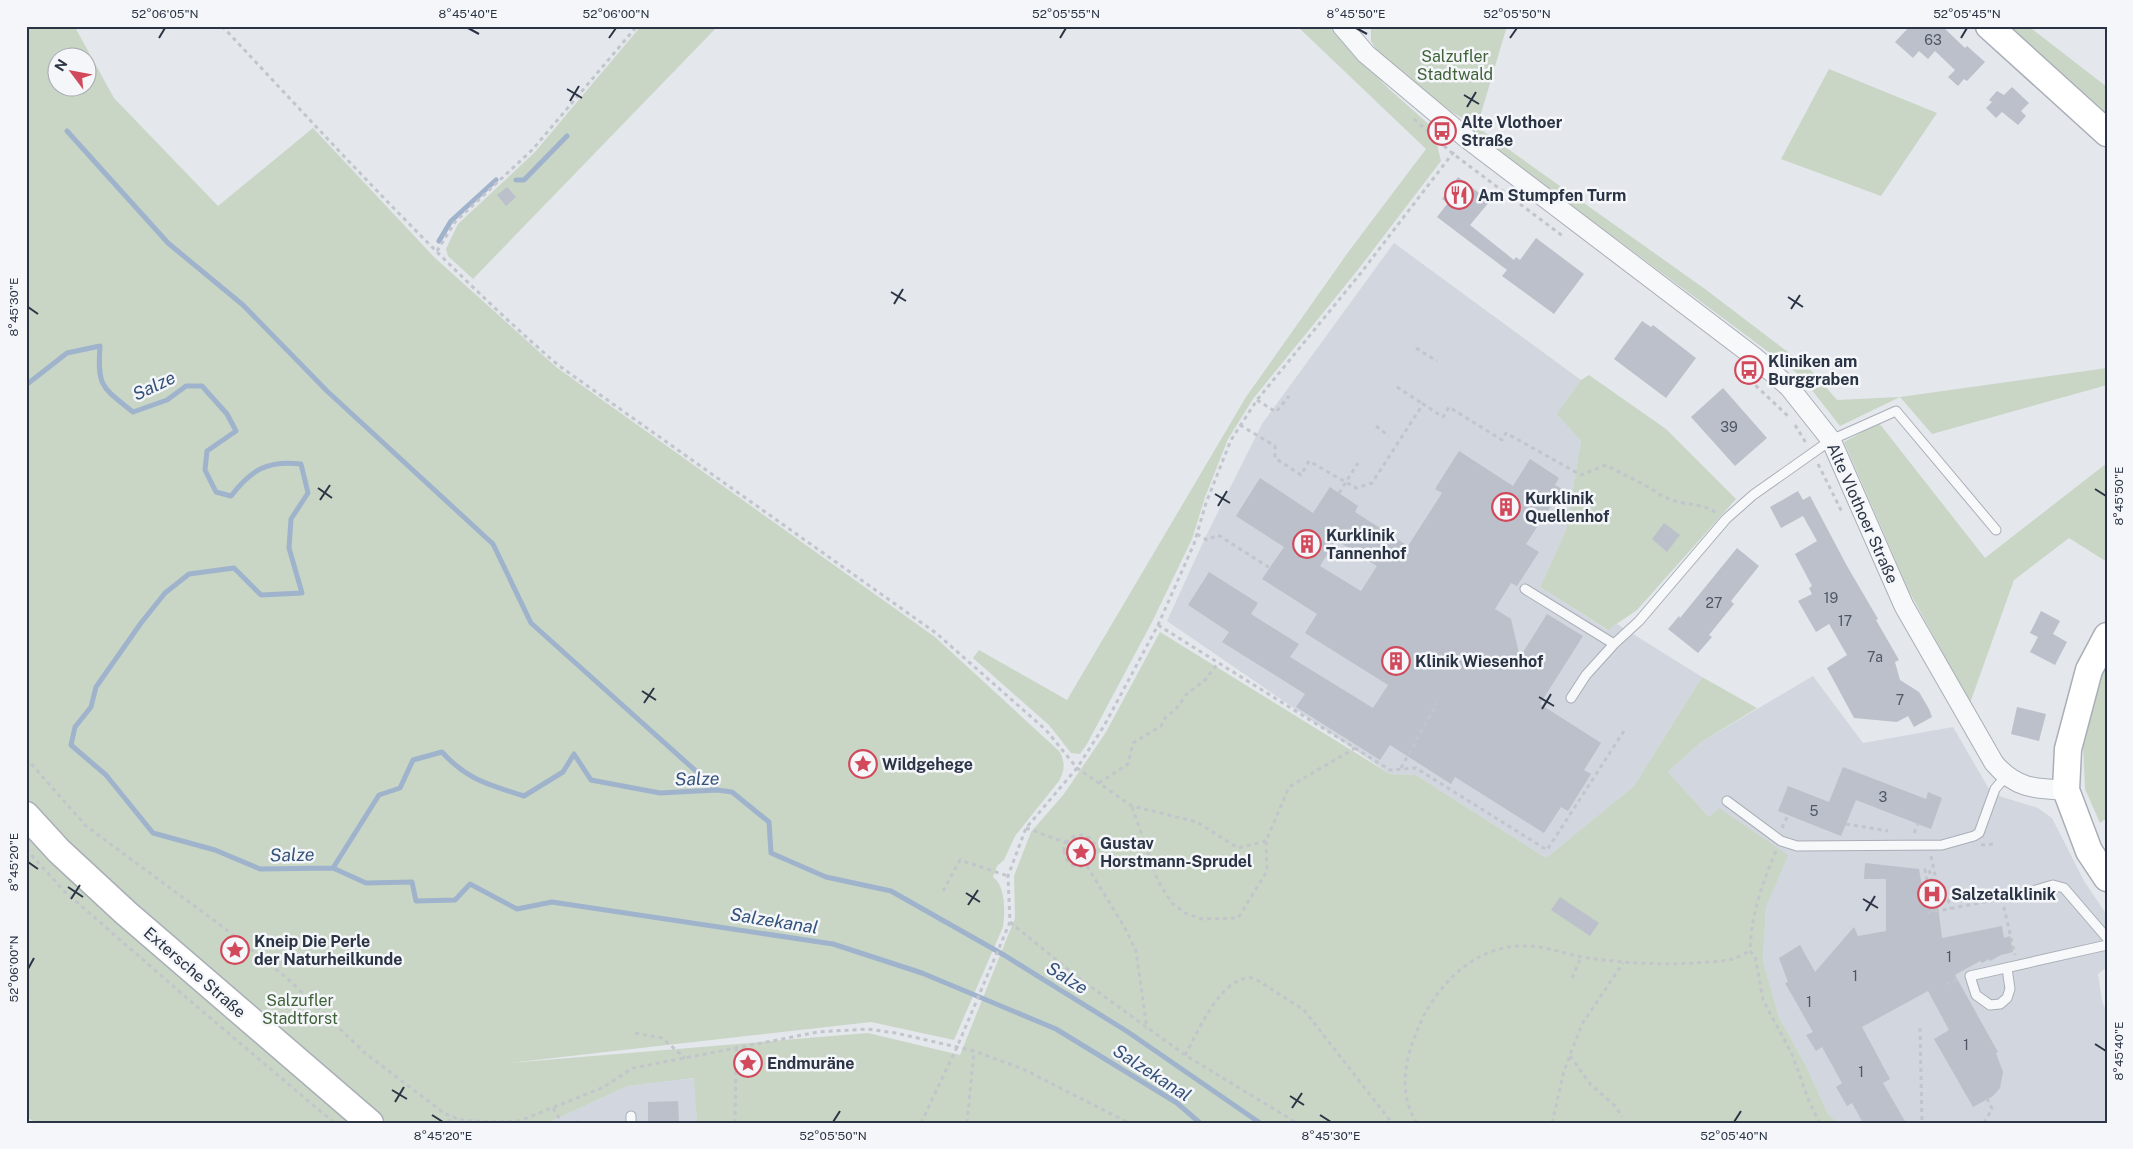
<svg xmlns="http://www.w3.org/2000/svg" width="2133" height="1149" font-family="'Public Sans',sans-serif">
<rect width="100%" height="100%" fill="#e4e7ec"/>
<path fill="#d2d6de" d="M1394,243L1581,380L1558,414L1581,441L1566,530L1540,587L1607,630L1617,624L1702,677L1634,786L1546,858L1416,775L1390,774L1167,621L1205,538L1262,424Z
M1813,676L1863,743L1953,727L1989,789L2002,797L2038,808L2052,818L2084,881L2107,915V967L2098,974L2102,1001L2107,1013V1123H1838L1828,1114L1806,1066L1779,1017L1763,961L1766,907L1787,855L1719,808L1709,817L1668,772L1701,742Z
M695,1078L697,1123H548L627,1086Z"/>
<path fill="#c9d6c5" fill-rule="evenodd" d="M26,26H79L76,29L114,98L218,206L313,128L434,257L556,367L935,637L1060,752C1065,763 1065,770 1059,781L1015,836L1004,860L997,866L993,877C1006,886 1005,913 1003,927L954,1040L871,1022L509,1063L868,1033L960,1055L1015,918L1014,876L1031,832L1064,794L1106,732L1160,632L1390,774L1416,775L1546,858L1634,786L1702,677L1757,708L1701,742L1668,772L1709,817L1719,808L1788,855L1766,907L1763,961L1779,1017L1806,1066L1828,1114L1838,1123H697L694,1078L627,1086L548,1123H37L26,1117ZM58,58H88V88H58Z
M641,26H718L473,279L448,256L446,249L458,224L535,152Z
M1297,26H1328L1388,88L1433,128L1441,161L1357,271L1253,399L1228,439L1205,497L1192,539L1152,622L1087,744L1080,754L1071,753L1049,725L973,658L979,650L1067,700L1246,397L1349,251L1426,149Z
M1371,26H1507L1477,127L1705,289L1809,368L1837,400L1900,397L2107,368V385L1932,434L1900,397L1840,426L1801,376L1475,134L1477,127L1452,112L1411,81L1376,49L1371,41Z
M2010,26H2028L2107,87V113Z
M1829,69L1937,113L1881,196L1781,159Z
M1589,375L1666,429L1736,499L1637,610L1608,630L1540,587L1566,530L1581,441L1557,414L1581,380Z
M1879,423L1985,558L2107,463V562L2069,538L2014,580L1970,703L1909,591L1844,442Z
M2107,665V818L2100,823L2085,789L2083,745L2103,672Z"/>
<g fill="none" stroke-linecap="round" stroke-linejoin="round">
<path stroke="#9fb4cc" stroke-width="5" d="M67,131L168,243L243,305L327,391L493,544L531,623L717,790
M516,180H524L567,136
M439,241L451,221L496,180
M26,385L67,353L100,346C97,387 102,387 133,412L167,400L186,386H202L227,414L236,431L207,451L205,470L216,492L231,496C251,470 267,460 301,464L308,493L291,519L289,548L302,593L261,595L234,568L189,574L165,593L141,623L96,687L91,707L75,727L71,745L106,775L153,833L215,850L260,869L333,868L379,795L400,788L413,760L442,752C467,780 490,785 524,796L563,772L574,754L591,780L660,793L717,790L732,792L769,822L771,853L826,877L891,891L1004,955L1128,1032L1260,1123
M333,868L366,883L412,882L416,901L455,900L470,884L517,909L552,902L833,944L922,973L1056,1029L1177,1103L1200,1123"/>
</g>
<path fill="#bbc0ca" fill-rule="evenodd" d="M1910,26H1942L1965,48L1967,46L1985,62L1967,81L1964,79L1958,86L1948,77L1955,70L1935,51L1928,59L1919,51L1913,58L1895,42Z
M2012,87L2029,103L2021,111L2026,116L2018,125L2002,112L1996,118L1986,108L1992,102L1989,100L1997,91L2004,95Z
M1458,177L1490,201L1470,225L1514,260L1516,257L1520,260L1536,238L1584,274L1554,314L1502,276L1507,270L1437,217L1448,203L1442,199Z
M507,187L516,197L506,206L497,195Z
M1642,321L1651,327L1653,325L1696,358L1666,398L1614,359Z
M1723,388L1767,438L1735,466L1691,417Z
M1459,451L1513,486L1530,459L1559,478L1555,485L1562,489L1526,544L1539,552L1517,586L1511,583L1495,609L1511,619L1520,657L1547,614L1583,636L1540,704L1601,743L1584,770L1591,774L1568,811L1561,807L1544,833L1455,777L1451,784L1390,745L1380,760L1296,707L1305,694L1222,642L1229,632L1188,605L1209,572L1258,603L1251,614L1299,644L1290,657L1373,708L1388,685L1305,633L1317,614L1262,579L1284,547L1236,516L1260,478L1313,513L1330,487L1358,506L1355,512L1408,546L1442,493L1435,489ZM1336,540L1377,566L1361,591L1320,566Z
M1798,491L1803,500L1810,496L1847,566L1878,619L1876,620L1899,660L1895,662L1900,680L1919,692L1929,709L1932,717L1914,727L1908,716L1897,722L1854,718L1827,668L1847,655L1829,624L1816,632L1798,601L1812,594L1809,588L1812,586L1795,554L1817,541L1803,516L1781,528L1770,507Z
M1664,523L1680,535L1667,552L1652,539Z
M1737,548L1759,566L1731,601L1734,604L1709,635L1712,637L1698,653L1668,629L1679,616L1680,618Z
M2041,611L2060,621L2053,634L2067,642L2055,665L2030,652L2038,637L2030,633Z
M2017,707L2046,714L2039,741L2011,734Z
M1843,767L1926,799L1928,792L1942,798L1931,829L1856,800L1841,836L1778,811L1788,786L1829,802Z
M1865,863L1919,869L1926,908L1938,906L1942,938L2002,926L2004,938L2010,936L2013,952L2001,955L1990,961L1989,959L1982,963L1980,961L1955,975L1998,1052L1996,1053L2003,1072L2000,1088L1993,1096L1973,1107L1934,1039L1949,1030L1928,991L1862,1027L1890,1079L1883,1083L1906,1123H1863L1852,1103L1847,1106L1836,1087L1842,1083L1822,1047L1816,1051L1806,1035L1813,1032L1785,983L1788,982L1779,958L1800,945L1815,972L1854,927L1858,936L1886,931V879H1864Z
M1560,897L1599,923L1590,936L1551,910Z
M678,1101L679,1123H648V1102Z"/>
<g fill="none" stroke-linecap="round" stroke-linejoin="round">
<defs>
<path id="lane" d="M1525,589L1614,644
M1571,698L1586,675L1614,644L1639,621L1726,519L1753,495L1831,440L1896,411L1996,530
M1727,801L1781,841L1797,846L1942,845L1974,836L1979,833L1995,789L2006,776
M2016,896L2053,885L2064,888L2107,938
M2007,968L2010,989L2007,998L2000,1004L1990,1005L1976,995L1970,976L2107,945
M631,1123V1116"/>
<path id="street" d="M1342,26L1366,54L1465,137L1753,356L1789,387L1831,440L1904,606L1994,763C2015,788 2034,789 2066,790"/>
<path id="secondary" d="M1989,26L2107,133
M2107,636L2089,670L2068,749L2066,790L2089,851L2107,878
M26,815L59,851L126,913L370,1123"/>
</defs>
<use href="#lane" stroke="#a9aeb7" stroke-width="11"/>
<use href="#street" stroke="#a9aeb7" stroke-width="21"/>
<use href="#secondary" stroke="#a9aeb7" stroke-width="29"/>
<path stroke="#c2c5cb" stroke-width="3" stroke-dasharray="4 4" stroke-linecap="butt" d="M222,26C331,142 438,261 558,365L936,633L1046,730L1077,768L1132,806L1197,822L1238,848L1266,841
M1321,26L1326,32
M1414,119L1452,153L1564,237
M437,251L455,222L533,149L637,26
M1416,348L1437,361
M1738,369L1788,416
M1397,387L1423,404
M1257,400L1276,412L1289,396
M1240,425L1275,446V458L1301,475L1309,461L1356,488L1372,483L1423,404L1443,417L1449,407L1502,440L1506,433L1581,475L1606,465C1620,473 1634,479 1648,487C1654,490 1659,495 1665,497C1682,506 1700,502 1717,513
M1795,425L1806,443
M1376,426L1389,436
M1818,464L1842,512
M1339,493L1358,463
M1197,534L1207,540L1218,535L1270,568
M1158,625L1390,770L1416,768L1547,850L1624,731
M26,758L86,826L219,924L287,978L365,1053L444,1113L460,1120L491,1122L519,1121L602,1088L633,1068L818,1032L867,1029L896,1033L974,1051L1023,1069L1129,1123
M1401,768L1437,703
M1099,783L1128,764L1133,743L1161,726L1165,718L1176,709L1187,694L1205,680L1218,663
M1132,807L1158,881L1172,903L1185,913L1202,919L1238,918L1267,871L1266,841L1289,787L1355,748
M1846,824L1888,831
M1026,828L1067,843
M1782,828L1788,815
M1914,833L1918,824
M1064 851a16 16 0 1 1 32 0a16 16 0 1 1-32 0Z
M1981,845L1996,844
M26,849L63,890L188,999L332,1121
M1776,851C1762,884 1751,914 1750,951L1755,956L1763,1000L1792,1054L1810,1104L1820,1123
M1931,856L1938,889L1948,900L1951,909
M1087,866L1125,928L1136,951L1147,1029
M943,891L960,860L1008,876
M2002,899L2015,955
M1933,912L1925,870L1929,869L1933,890L1938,889
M1927,913L2005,898
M1010,922L1076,976L1185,1055L1297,1123
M1572,978L1581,957
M1946,984L1960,978
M1920,1028L1922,1123
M635,1033L662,1038L685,1058
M1185,1055C1199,1031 1221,974 1254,978L1304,1010L1392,1123
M1570,1056L1591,1085L1615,1106L1622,1117
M553,1108L562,1123
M449,1123L451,1116
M577,1123L579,1121
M735,1123L736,1049
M921,1123L957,1047L1010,922L1008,876L1026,828L1077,768L1104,726L1158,625L1194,544L1206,503L1231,440L1257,400L1360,274L1456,149
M967,1123L974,1051
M1417,1123C1399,1096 1404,1064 1415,1036C1431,991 1471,946 1522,946C1542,945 1562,953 1582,957C1620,963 1657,965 1695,963C1707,962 1721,962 1733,959C1739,957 1745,953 1750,951
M1552,1123L1564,1071L1582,1024L1623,963
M1984,1123L1992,1109L1987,1098"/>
<use href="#lane" stroke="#f7f8fa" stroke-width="9"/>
<use href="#street" stroke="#f7f8fa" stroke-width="19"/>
<use href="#secondary" stroke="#fff" stroke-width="26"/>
</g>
<path fill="none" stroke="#2b3445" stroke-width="2" d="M468,28L479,34M1356,28L1367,34M159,38L165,28M609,38L616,28M1060,38L1066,28M1510,38L1517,28M1961,38L1967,28M567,89L582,98M1464,95L1479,104M570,101L579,86M1467,107L1476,92M891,292L906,301M1788,297L1803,307M894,304L903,289M28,307L38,314M1791,309L1800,295M318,488L332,498M2095,489L2106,496M1215,494L1230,503M320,500L330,485M1218,506L1227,491M642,691L656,700M1539,697L1554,706M644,703L654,688M1542,709L1551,694M28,862L38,869M68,887L83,897M966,893L980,902M71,899L80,885M1863,899L1878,908M968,905L978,890M1866,911L1875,896M28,969L34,958M2095,1044L2106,1051M392,1090L407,1099M1290,1096L1304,1105M395,1102L404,1087M1292,1108L1302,1093M432,1115L443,1122M1320,1115L1331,1122M833,1122L840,1111M1734,1122L1741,1111"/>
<defs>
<symbol id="bus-ring" viewBox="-11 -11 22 22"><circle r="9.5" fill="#f4f6f9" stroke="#d1495b" stroke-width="1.5"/><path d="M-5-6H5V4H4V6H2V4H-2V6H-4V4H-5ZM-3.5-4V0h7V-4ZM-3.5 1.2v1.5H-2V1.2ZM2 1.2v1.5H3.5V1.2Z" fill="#d1495b"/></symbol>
<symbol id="restaurant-ring" viewBox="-11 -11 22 22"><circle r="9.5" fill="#f4f6f9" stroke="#d1495b" stroke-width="1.5"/><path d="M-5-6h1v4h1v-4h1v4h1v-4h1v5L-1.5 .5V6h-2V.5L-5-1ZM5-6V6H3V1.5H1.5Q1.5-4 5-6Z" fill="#d1495b"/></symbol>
<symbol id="building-ring" viewBox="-11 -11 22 22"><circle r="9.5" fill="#f4f6f9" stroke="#d1495b" stroke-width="1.5"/><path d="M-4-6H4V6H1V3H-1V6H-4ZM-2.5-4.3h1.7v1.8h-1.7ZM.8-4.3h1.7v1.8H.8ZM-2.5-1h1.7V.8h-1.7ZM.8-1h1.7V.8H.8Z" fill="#d1495b"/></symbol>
<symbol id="sight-ring" viewBox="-11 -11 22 22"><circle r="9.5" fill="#f4f6f9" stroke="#d1495b" stroke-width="1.5"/><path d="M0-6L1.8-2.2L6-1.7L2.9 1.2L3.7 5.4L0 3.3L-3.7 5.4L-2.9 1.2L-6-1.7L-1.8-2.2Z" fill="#d1495b"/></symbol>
<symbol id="hospital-ring" viewBox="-11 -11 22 22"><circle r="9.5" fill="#f4f6f9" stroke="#d1495b" stroke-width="1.5"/><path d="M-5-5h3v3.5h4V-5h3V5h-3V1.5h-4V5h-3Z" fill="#d1495b"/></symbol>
</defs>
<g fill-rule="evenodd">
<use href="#bus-ring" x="1426" y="115" width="32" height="32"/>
<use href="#restaurant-ring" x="1443" y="179" width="32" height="32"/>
<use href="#bus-ring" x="1733" y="354" width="32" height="32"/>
<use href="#building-ring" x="1490" y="491" width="32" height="32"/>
<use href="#building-ring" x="1291" y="528" width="32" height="32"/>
<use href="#building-ring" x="1380" y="645" width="32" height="32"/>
<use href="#sight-ring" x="847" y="748" width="32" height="32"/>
<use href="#sight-ring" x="1065" y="836" width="32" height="32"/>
<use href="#hospital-ring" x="1916" y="878" width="32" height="32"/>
<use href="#sight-ring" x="219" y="934" width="32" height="32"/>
<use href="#sight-ring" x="732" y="1047" width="32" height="32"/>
</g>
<g text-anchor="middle" stroke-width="5" stroke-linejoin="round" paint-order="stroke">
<g font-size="14" fill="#4f5766">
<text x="1933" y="45">63</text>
<text x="1729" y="432">39</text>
<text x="1831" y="603">19</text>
<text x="1714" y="608">27</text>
<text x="1845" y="626">17</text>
<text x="1875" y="662">7a</text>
<text x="1900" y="705">7</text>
<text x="1883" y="802">3</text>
<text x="1814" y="816">5</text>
<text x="1949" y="962">1</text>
<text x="1855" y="981">1</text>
<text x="1809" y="1007">1</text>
<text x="1966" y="1050">1</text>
<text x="1861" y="1077">1</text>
</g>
<g font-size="16" fill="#3f6138" stroke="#f4f6f9">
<text x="1455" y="62">Salzufler<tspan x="1455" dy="18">Stadtwald</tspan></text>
<text x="300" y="1006">Salzufler<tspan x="300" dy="18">Stadtforst</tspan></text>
</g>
<g font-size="16" font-weight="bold" fill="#2b3445" stroke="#f4f6f9" text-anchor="start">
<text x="1461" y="128">Alte Vlothoer<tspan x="1461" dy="18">Straße</tspan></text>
<text x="1478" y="201">Am Stumpfen Turm</text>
<text x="1768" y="367">Kliniken am<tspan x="1768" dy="18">Burggraben</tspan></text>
<text x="1525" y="504">Kurklinik<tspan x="1525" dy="18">Quellenhof</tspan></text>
<text x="1326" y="541">Kurklinik<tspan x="1326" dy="18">Tannenhof</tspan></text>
<text x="1415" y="667">Klinik Wiesenhof</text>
<text x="882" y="770">Wildgehege</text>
<text x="1100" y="849">Gustav<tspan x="1100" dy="18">Horstmann-Sprudel</tspan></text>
<text x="1951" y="900">Salzetalklinik</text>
<text x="254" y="947">Kneip Die Perle<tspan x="254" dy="18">der Naturheilkunde</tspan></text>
<text x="767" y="1069">Endmuräne</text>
</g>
<g font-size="16" fill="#2b3445" stroke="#f4f6f9">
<text transform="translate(1863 513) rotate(66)" y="6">Alte Vlothoer Straße</text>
<text transform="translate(195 972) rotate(41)" y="6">Extersche Straße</text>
</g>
<g font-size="18" font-style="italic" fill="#34527a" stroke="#f4f6f9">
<text transform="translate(154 386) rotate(-25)" y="6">Salze</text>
<text transform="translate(697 779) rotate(-1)" y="6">Salze</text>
<text transform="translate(292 855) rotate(-1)" y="6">Salze</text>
<text transform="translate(774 921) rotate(9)" y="6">Salzekanal</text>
<text transform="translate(1067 978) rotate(32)" y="6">Salze</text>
<text transform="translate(1152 1073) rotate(33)" y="6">Salzekanal</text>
</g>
</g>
<rect width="2133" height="1149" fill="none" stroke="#f4f6f9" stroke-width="55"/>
<g transform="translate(72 72) rotate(302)"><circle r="24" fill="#f4f6f9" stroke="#a4a8b1"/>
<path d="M0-4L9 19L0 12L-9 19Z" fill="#d1495b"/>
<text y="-8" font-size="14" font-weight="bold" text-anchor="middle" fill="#2b3445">N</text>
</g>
<rect x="28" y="28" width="2078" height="1094" fill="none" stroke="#2b3445" stroke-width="2"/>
<g font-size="12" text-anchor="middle" fill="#2b3445">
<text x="165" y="18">52°06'05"N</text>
<text x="468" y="18">8°45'40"E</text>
<text x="616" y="18">52°06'00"N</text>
<text x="1066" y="18">52°05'55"N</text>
<text x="1356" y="18">8°45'50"E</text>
<text x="1517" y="18">52°05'50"N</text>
<text x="1967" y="18">52°05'45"N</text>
<text transform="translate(14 307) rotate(-90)" y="4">8°45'30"E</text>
<text transform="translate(2119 496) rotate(-90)" y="4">8°45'50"E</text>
<text transform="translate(14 862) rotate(-90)" y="4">8°45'20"E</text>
<text transform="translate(14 969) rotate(-90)" y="4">52°06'00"N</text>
<text transform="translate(2119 1051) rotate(-90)" y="4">8°45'40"E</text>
<text x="443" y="1140">8°45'20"E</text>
<text x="833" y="1140">52°05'50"N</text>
<text x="1331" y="1140">8°45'30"E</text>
<text x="1734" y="1140">52°05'40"N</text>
</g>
</svg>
